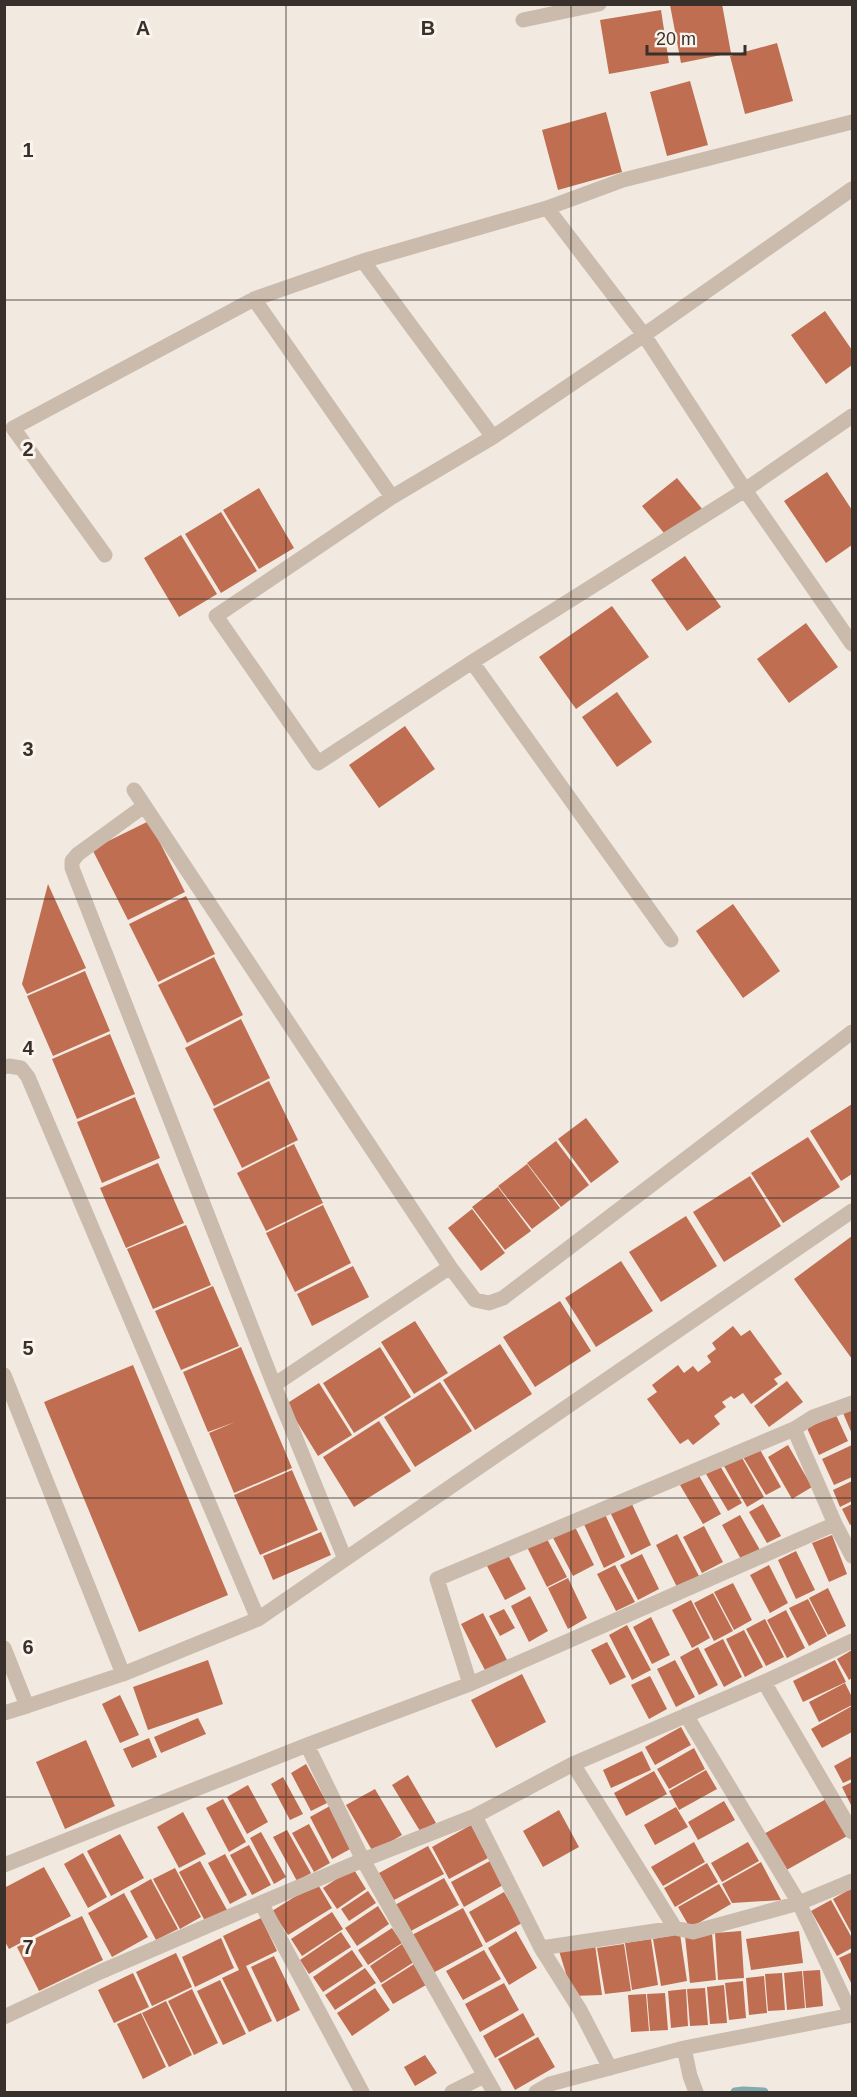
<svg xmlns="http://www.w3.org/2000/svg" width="857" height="2097" font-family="Arial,sans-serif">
<rect width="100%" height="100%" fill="#f2eae1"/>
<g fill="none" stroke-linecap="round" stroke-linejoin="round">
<path stroke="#81abae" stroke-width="9" d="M735,2092L743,2091L764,2092"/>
</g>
<path fill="#bf6e51" d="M674,4H722L731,53L681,63L670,5Z
M661,10L669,63L609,74L600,20Z
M777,43L793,101L745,114L730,56Z
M690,81L708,145L667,156L650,92Z
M606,112L622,172L558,190L542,130Z
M825,311L852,350V365L826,384L791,335Z
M827,472L852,510V545L826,563L784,501Z
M677,478L703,510L668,538L642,506Z
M259,488L294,548L259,569L223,510Z
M221,512L257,571L221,593L185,534Z
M181,535L217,594L179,617L144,558Z
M685,556L721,607L687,631L651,580Z
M612,606L649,657L576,709L539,657Z
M806,623L838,667L789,703L757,659Z
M617,692L652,742L617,767L582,717Z
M405,726L435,769L379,808L349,765Z
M149,821L185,892L128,920L92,849Z
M48,884L86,968L27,994L22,984Z
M186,896L215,954L158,982L129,924Z
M733,904L780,971L743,998L696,931Z
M214,957L243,1015L187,1043L158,985Z
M85,971L110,1031L53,1056L27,996Z
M241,1019L270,1078L214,1106L185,1048Z
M110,1034L135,1094L77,1119L52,1059Z
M269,1081L298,1140L242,1168L213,1109Z
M135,1097L160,1158L102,1183L77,1122Z
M852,1104V1174L841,1181L810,1131Z
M586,1118L619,1162L591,1183L558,1139Z
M808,1137L840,1187L783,1223L751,1173Z
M556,1141L589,1185L561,1207L527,1163Z
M294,1144L323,1203L266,1231L237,1173Z
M158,1163L184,1223L126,1248L100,1188Z
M527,1164L560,1208L532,1229L498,1186Z
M750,1176L781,1226L724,1262L693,1212Z
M498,1187L531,1231L505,1250L472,1207Z
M323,1205L351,1263L295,1292L266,1233Z
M472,1209L505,1253L481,1271L448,1228Z
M686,1216L717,1266L661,1302L629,1252Z
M186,1225L211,1285L153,1309L127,1249Z
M852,1236V1359L794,1279Z
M621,1261L653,1311L596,1347L565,1298Z
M353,1266L369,1297L312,1326L297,1294Z
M213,1286L239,1346L181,1370L155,1311Z
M560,1301L591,1351L535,1387L503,1337Z
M415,1321L448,1373L414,1394L381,1342Z
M733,1326L741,1336L750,1330L782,1374L774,1379L778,1384L751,1404L743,1393L734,1399L731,1396L722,1402L726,1407L714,1416L720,1424L693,1445L688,1439L680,1444L647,1399L657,1392L652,1385L678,1365L684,1373L693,1366L698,1372L711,1362L707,1356L716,1349L712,1343Z
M500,1344L532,1394L475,1430L443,1380Z
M241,1347L292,1468L234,1493L209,1433L235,1422L208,1432L183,1372Z
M380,1347L411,1397L354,1433L323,1383Z
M133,1365L228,1595L139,1632L44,1402Z
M787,1381L803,1402L769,1427L754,1406Z
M440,1382L472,1431L415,1467L384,1417Z
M319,1383L352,1435L318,1456L286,1404Z
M852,1408V1434L843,1413Z
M836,1415L848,1441L819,1455L807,1428Z
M379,1421L411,1471L354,1507L323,1457Z
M788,1445L812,1487L792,1499L768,1457Z
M852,1445V1477L834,1485L822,1459Z
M759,1448L781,1487L766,1495L743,1457Z
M741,1456L764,1497L747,1507L724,1466Z
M720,1466L742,1503L728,1511L706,1474Z
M292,1470L318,1530L260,1555L234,1495Z
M698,1474L721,1514L703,1524L680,1485Z
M852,1481V1501L840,1507L833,1490Z
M630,1500L651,1545L631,1555L609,1510Z
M763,1504L781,1536L767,1543L749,1512Z
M852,1504V1524L850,1525L842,1509Z
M603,1510L625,1557L604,1568L582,1520Z
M740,1515L760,1550L742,1561L722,1525Z
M573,1523L594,1565L573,1576L551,1534Z
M704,1526L723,1562L702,1573L683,1537Z
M321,1532L331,1555L273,1580L263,1556Z
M677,1534L699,1576L677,1587L656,1545Z
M832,1535L847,1574L829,1582L812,1543Z
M546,1537L567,1577L547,1587L527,1547Z
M796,1551L815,1590L796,1599L778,1560Z
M642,1554L659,1589L638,1600L620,1565Z
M508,1555L526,1589L505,1600L487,1566Z
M615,1565L635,1602L616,1611L597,1574Z
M769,1565L788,1603L770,1613L750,1575Z
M568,1578L587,1618L568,1629L548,1588Z
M733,1583L752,1620L734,1630L714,1592Z
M828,1588L846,1626L828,1635L809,1598Z
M713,1593L733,1631L714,1641L694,1603Z
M530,1596L548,1631L529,1642L511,1606Z
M808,1599L827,1636L809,1646L789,1608Z
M691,1600L710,1638L692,1648L672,1610Z
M504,1609L515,1628L500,1636L489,1616Z
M786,1610L805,1648L787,1658L767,1620Z
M483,1613L507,1660L486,1672L461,1624Z
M651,1617L670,1655L652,1664L633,1627Z
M765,1619L784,1657L766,1666L746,1629Z
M627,1625L651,1670L632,1680L609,1635Z
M744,1630L763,1667L745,1677L726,1639Z
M723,1639L742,1677L724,1687L704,1649Z
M607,1642L626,1677L610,1685L591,1650Z
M698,1647L718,1685L699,1695L680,1657Z
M852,1650V1678L849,1680L837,1659Z
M208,1660L223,1704L148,1730L133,1687Z
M675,1660L695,1697L676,1707L657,1669Z
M835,1660L846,1682L803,1702L793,1681Z
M522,1674L546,1722L496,1748L471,1700Z
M650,1676L667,1709L649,1719L631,1685Z
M845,1683L852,1697V1705L819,1722L809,1702Z
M120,1695L139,1735L120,1743L102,1704Z
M852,1706V1732L822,1748L811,1729Z
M198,1718L206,1734L161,1753L154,1737Z
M681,1727L691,1745L655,1765L645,1747Z
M149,1738L157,1757L132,1768L123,1749Z
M86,1740L115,1806L65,1829L36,1762Z
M694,1748L705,1769L669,1789L657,1769Z
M642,1751L651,1770L611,1788L603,1770Z
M852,1756V1779L843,1783L834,1766Z
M306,1764L327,1803L311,1811L291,1773Z
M706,1770L717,1789L679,1810L669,1791Z
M654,1771L667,1794L626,1816L614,1793Z
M408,1775L436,1823L420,1831L392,1785Z
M283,1777L303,1814L290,1820L271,1784Z
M852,1782V1804L851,1805L842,1787Z
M248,1785L268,1822L247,1834L227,1797Z
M375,1789L402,1835L373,1852L346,1805Z
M828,1798L849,1835L783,1872L762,1835Z
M223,1799L246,1842L229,1852L206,1808Z
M724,1801L735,1820L698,1840L688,1822Z
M330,1806L352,1848L332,1859L310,1817Z
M676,1807L688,1827L655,1845L644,1825Z
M559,1810L579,1847L543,1867L523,1831Z
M183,1812L206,1854L179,1868L157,1827Z
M309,1824L330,1863L314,1872L292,1833Z
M471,1825L488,1858L449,1879L432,1847Z
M287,1830L311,1873L297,1881L273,1837Z
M261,1832L286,1877L274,1884L250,1838Z
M120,1834L144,1878L111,1896L87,1851Z
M694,1842L705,1862L663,1886L651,1867Z
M748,1842L759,1861L722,1882L711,1863Z
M249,1845L271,1885L252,1895L230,1855Z
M428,1846L444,1874L394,1900L379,1873Z
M83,1853L107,1897L88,1908L64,1864Z
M225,1854L247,1895L230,1904L208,1863Z
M200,1861L227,1910L205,1921L179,1872Z
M490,1861L503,1885L464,1907L451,1882Z
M761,1862L781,1900L732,1903L722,1884Z
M707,1863L718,1882L675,1907L664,1888Z
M44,1867L71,1916L9,1949L4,1940V1888Z
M175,1868L201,1917L180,1929L153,1879Z
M353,1868L366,1889L337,1909L323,1888Z
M444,1878L459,1905L409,1932L395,1905Z
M151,1879L178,1929L156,1940L130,1891Z
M317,1883L332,1908L288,1935L272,1911Z
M719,1884L731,1904L690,1928L678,1907Z
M852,1888V1934L833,1899Z
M368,1891L376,1903L349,1921L341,1909Z
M504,1892L522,1923L486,1943L469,1912Z
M124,1893L148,1937L112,1957L88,1913Z
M831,1900L852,1938V1948L837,1956L811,1911Z
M378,1906L389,1924L357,1946L345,1928Z
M463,1908L483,1946L433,1973L412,1935Z
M332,1912L343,1929L302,1956L291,1939Z
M82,1916L103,1960L39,1991L17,1947Z
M261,1918L277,1951L246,1966L272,2021L249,2032L222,1978L239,1970L223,1936Z
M392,1928L402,1943L368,1965L358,1950Z
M516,1931L537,1968L509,1985L488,1948Z
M741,1931L744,1978L718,1980L715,1933Z
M799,1931L803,1963L751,1970L746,1939Z
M341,1932L351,1947L309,1974L300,1960Z
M712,1933L716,1980L690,1983L685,1936Z
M680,1934L687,1981L661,1986L653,1939Z
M221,1938L234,1968L195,1987L182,1957Z
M651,1939L658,1985L632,1990L625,1943Z
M402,1944L414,1962L381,1983L370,1966Z
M624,1944L631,1991L605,1994L597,1948Z
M595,1945L602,1995L573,1996L559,1951Z
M352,1950L363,1966L323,1992L313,1977Z
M484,1950L501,1979L463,2000L446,1971Z
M852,1952V1985L839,1958Z
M176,1953L192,1987L152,2006L136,1972Z
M274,1956L300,2010L277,2022L251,1967Z
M414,1964L426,1985L393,2004L381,1985Z
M365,1968L376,1983L335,2010L325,1995Z
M820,1970L823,2006L806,2008L803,1971Z
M802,1971L805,2008L787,2010L784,1973Z
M133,1973L149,2007L114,2023L98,1990Z
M782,1973L785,2010L768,2011L765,1974Z
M764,1976L767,2013L749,2015L746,1978Z
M220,1980L246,2034L223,2045L197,1991Z
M743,1981L746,2018L729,2020L725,1983Z
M504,1983L519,2010L480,2032L465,2004Z
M724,1985L727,2023L710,2024L707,1987Z
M375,1988L390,2010L352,2036L337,2013Z
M705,1988L708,2025L690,2026L687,1989Z
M192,1989L218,2043L194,2055L168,2001Z
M686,1989L688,2026L671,2028L668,1991Z
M665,1993L668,2030L650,2031L647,1994Z
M646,1994L649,2031L631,2032L628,1995Z
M166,2001L192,2055L169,2067L142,2013Z
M141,2013L166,2067L143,2079L117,2024Z
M523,2013L535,2035L495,2058L483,2036Z
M538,2037L555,2067L515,2090L498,2059Z
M425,2055L437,2073L415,2086L404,2067Z"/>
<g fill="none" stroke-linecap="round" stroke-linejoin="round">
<path stroke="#cabbad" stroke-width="15" d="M523,20L599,4
M852,189L644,335L493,437L392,497L216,616L318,763L472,662L745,490L852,416
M547,208L644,335L745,490L852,644
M363,261L493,437
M254,299L392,497
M105,555L13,428L254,299L363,261L547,208L623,180L852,122
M472,662L671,940
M134,790L450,1267L475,1300L489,1303L503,1298L852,1032
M144,806L78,854L72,861V868L274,1385L345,1559
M4,1067L9,1066L21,1068L28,1077L258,1619
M4,1375L123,1674
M274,1385L450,1267
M794,1429L835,1524L852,1556
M4,1648L27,1706L123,1674L258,1619L852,1211
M764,1682L852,1832
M470,1684L437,1579L794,1429L813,1417L852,1403
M4,1713L27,1706
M686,1715L799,1903L851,2014
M307,1745L363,1860L494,2092
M573,1764L675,1928
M475,1816L541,1948L580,2010L610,2068
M4,1865L307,1745L470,1684L835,1524
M261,1903L362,2092
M541,1948L675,1928L693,1932L799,1903L852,1881
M4,2017L100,1972L261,1903L363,1860L475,1816L573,1764L764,1682L852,1641
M684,2048L690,2076L696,2092
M452,2092L484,2076
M536,2092L550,2084L684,2048L852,2015"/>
</g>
<path fill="none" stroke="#39302b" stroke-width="1.5" stroke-opacity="0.55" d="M286,4V2092M571,4V2092M4,300H852M4,599H852M4,899H852M4,1198H852M4,1498H852M4,1797H852"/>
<g font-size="20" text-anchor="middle" font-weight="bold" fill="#39302b" stroke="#faf4ed" stroke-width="6" stroke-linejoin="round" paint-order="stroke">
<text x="143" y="35">A</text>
<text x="428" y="35">B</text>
<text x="28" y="157">1</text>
<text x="28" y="456">2</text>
<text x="28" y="756">3</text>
<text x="28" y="1055">4</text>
<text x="28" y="1355">5</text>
<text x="28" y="1654">6</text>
<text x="28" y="1954">7</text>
</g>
<rect width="857" height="2097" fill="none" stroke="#39302b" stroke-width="12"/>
<path d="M647 45v9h98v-9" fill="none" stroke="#39302b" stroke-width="3"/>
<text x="656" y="45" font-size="18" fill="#39302b" stroke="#faf4ed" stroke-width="4.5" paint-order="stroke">20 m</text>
</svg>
